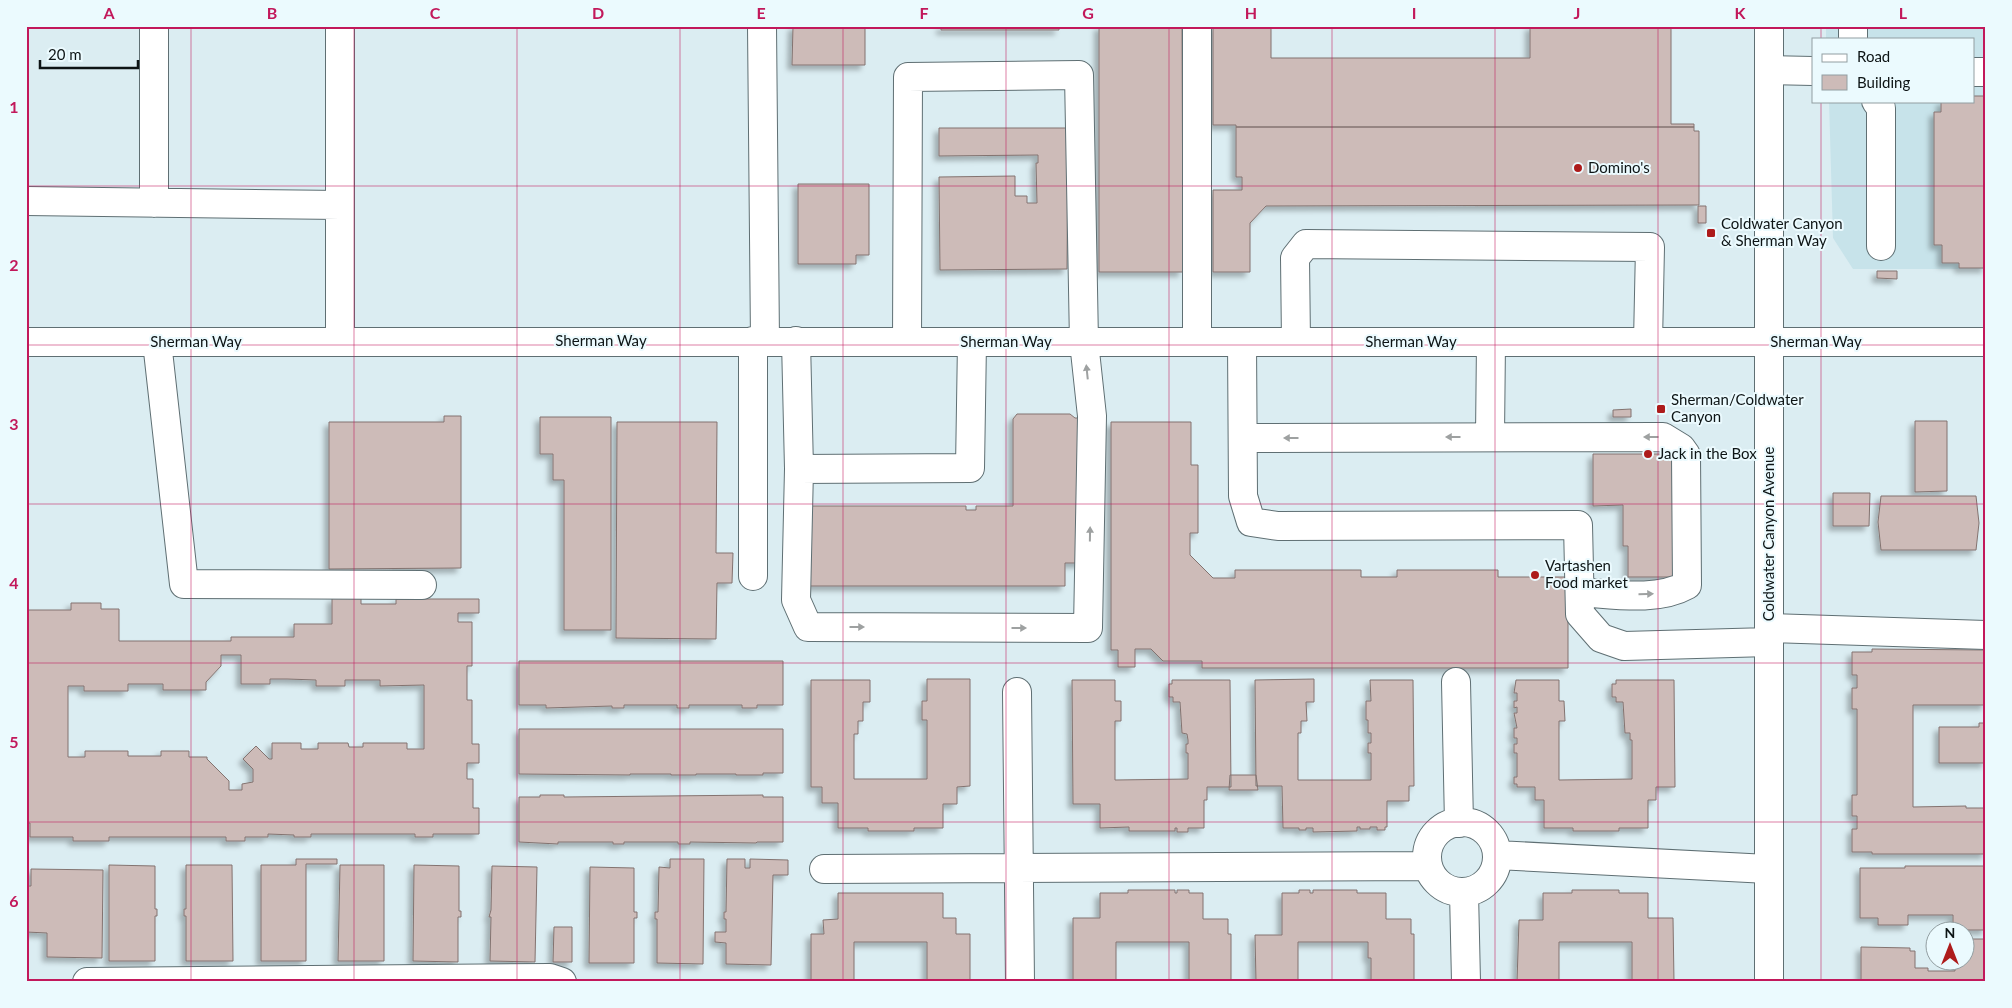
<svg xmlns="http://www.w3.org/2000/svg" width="2012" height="1008" font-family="Lato,sans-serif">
<defs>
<filter id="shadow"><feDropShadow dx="-4.5" dy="4.5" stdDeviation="2.5" flood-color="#0004"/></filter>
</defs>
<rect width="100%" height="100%" fill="#dbedf2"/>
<path fill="#c7e3ea" d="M1826,26H1986V269H1853L1833,238L1829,101H1973V39H1826Z"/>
<path fill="#cdbbb8" stroke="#837370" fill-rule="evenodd" filter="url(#shadow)" d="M793,26H865V65H792Z
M941,26H1059V30H941Z
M1099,26H1182L1183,272H1099Z
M1213,26H1271V58H1530V26H1671V124H1694V127H1236V125H1213Z
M1973,96H1986V268H1959V263H1942V245H1934V112H1941V101H1973Z
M1236,127H1694V131H1699V205L1266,206L1250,223V272H1213V190H1242V177H1236Z
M939,128H1068L1067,269L940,270L939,177L1015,176V196H1027V203H1037L1036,163H1038V155L939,156Z
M798,184H869V255H856V264H798Z
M1698,206H1706V223H1698Z
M1877,271H1897V279L1877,278Z
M1631,409V417H1613V410Z
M1017,414H1070L1075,418H1086V563H1065V586H807V513L813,506H966V510H976V506H1013V419Z
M444,416H461V568L329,569V422H444Z
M540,417H611V630H564V480H553V454H540Z
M1915,421H1947V491L1915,492Z
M617,422H717L716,553H733L732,583H717L716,639L616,638Z
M1111,422H1191V465H1198V533H1190V555L1213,578H1235V570H1361V577H1397V570H1498V577H1568V668H1202V661H1163L1151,649H1135V667H1118V650H1111Z
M1593,454H1682L1677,577H1628V546H1623V505L1593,506Z
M1833,493H1870L1869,526H1833Z
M1881,496H1976L1979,523L1976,550H1881L1878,522Z
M332,598H361V604H396V599H479V613H458V622H472V666H467V700H472V744H479V763H467V779H473V808H479V834H433V837H415V834H311V837H294V835L268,834V837H245V841H226V837H109V841H73V837H30V823H26V610H71V603H101V609H119V641H231V637H294V624H332ZM221,655H241V684H270V679H287L316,680V686H345V680H380V686L424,685V749H407V743H363V747H349L348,743H318V749H301V743H272V759H269L256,746L243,759L253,769V782L242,784V790H229V781L207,759V757H189V751H161V756H128V751H85V757H68V686H84V691H128V684H163V690H206V682L221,666Z
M1872,649L1986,650V705H1913V807L1966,806V808H1986V854H1872V852H1852V829H1857V816H1852V795H1857V709H1852V688H1857V675H1852V652H1872Z
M519,661H783V705H757V708H742V705H689V708H677V705H624V708H612V706L546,708V705H519Z
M927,679H970V786L957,787V804H943V828H914V831H868V828H838V803H822V787H811V680H870V702H863V721H858V734H854V779H927V720H922V701H927Z
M1314,679V702H1306L1307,721H1301V733H1298V780H1371V753H1368V743H1371V733H1368V720H1366V701H1371L1370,680H1413L1414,786H1409V801H1387V827H1385V830H1377V827H1370V829H1360V827H1357V831L1313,832V828H1306V830H1299V828H1283L1282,786H1256L1255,680Z
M1072,680H1115V701H1121V721H1115V780L1188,779V753H1186V744H1188V740L1187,734L1182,733L1180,702H1173V697H1169V684H1172V680H1230L1231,787H1207V800H1204V828H1188V832H1177V828H1175V831H1129V827L1100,828V804H1073Z
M1516,680H1559V701H1564L1565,721H1559V780L1632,779V740H1630V733H1625L1623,702H1616V697H1612V684H1616V680H1674L1675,787H1656V800H1648V828H1619V831H1573V828H1544V800H1535V787H1517V784H1514V777H1517V753H1514V744H1517V738H1514V728H1517L1514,713H1517V707L1514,708V701H1517V693H1514Z
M1979,723H1986V763H1939V727H1979Z
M519,729H783V773H763V775H736V774H696V775H671V774H630V775L519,774Z
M1230,775H1256L1258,790H1229Z
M540,795H564V797L763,795V797H783V842H757L756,843L690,842V844H678V842H624V844H613V842H558V844L519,842V797H540Z
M296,859H337V864H306V961H261V865H296Z
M670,859H704L703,964L657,963V919H655V912H658L659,867L670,868Z
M727,859H745V868H750V859L788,860V875H773L771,965L726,964V943L715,942V932H726V919H724V912H726Z
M109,865L155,866V909H157V916H155V961H109Z
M186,865H232L233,961H186V916H184V909H186Z
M340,865H384V961H338Z
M414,865L459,866V911H461V917H458V962L413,961Z
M492,866L537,867L535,962L490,961L491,917H489L491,910Z
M1905,866H1986V930H1953V915H1908V925H1878V918H1860V868H1905Z
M590,867L634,868V912H637V918H634V963H589Z
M31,869L103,870L102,958L47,957V933L26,932V886H31Z
M1128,890H1175V893H1177V890H1189V893H1203V919H1228V934H1231V982H1189V942H1116V982H1073V918H1100V893H1128Z
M1299,890H1310V893H1313V890H1357V893H1386V919H1411V934H1414V982H1371V958H1368V942H1298V982H1256L1255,935H1282V893H1299Z
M1572,890H1619V893H1648V918H1673L1674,982H1632V942H1559V982H1517L1519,920H1543V893H1572Z
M838,893H943V918H956V934H970V982H927V942H854V982H811V934H824L823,920L838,919Z
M554,927H572V962H553Z
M1964,939H1986V982H1861V947L1910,948V951H1915V968H1928V971H1955V961L1964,960Z"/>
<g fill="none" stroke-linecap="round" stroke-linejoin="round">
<defs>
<path id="minor" d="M154,26V203
M762,26L765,341
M1197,26V342
M1853,26V39
M1769,70L1813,71
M1973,72H1986
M1876,101L1881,108V246
M26,201L340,205
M796,341L799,469L970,468L972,342
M157,342L184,584L422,585
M340,342V26
M1242,342L1243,496L1251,522L1278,526L1578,525L1580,614L1601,638L1624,646L1769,642
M1296,342L1295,258L1306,244L1650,247L1648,342
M1490,436L1491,342
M1243,438L1663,437L1681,448L1686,455L1687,585C1657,602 1613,594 1580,592
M799,469L796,600L808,627L1088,628L1092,416L1084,342L1079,75L908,77L907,342
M753,576V341
M1769,628L1986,635
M1456,682L1459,823
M1017,692L1020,982
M1427 857a35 35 0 1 1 70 0a35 35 0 1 1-70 0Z
M1497,855L1768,869
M824,869L1428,866
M1464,892L1466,982
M87,982L550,978L562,982"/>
<path id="major" d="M26,342H1986
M1769,982V26"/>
</defs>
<use href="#minor" stroke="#5f6f73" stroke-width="30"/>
<use href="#major" stroke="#5f6f73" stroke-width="30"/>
<use href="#minor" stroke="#fff" stroke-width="28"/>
<use href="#major" stroke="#fff" stroke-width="28"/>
</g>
<defs><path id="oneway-solid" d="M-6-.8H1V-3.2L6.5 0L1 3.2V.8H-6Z" transform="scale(1.25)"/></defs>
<g fill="#9ea1a1">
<use href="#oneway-solid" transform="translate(1087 372) rotate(-96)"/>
<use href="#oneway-solid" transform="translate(1453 437) rotate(180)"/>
<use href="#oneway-solid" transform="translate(1651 437) rotate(-180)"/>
<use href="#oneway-solid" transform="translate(1291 438) rotate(180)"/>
<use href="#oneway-solid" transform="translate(1090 534) rotate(-89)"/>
<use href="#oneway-solid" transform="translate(1646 594) rotate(-1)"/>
<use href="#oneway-solid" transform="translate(857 627)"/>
<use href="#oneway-solid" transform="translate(1019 628)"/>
</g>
<path fill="none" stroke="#c2185b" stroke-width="1" stroke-opacity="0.55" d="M191,26V982M354,26V982M517,26V982M680,26V982M843,26V982M1006,26V982M1169,26V982M1332,26V982M1495,26V982M1658,26V982M1821,26V39M1821,101V982M26,186H1986M26,345H1986M26,504H1986M26,663H1986M26,822H1986"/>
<g fill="#ad1b1b" stroke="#ebfafe" stroke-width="2">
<circle cx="1578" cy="168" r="5"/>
<rect x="1706" y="228" width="10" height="10" rx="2.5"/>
<rect x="1656" y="404" width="10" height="10" rx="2.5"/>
<circle cx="1648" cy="454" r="5"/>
<circle cx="1535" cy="575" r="5"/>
</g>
<g text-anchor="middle" stroke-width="4" stroke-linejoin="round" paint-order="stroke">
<g font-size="15" fill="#0d1415" stroke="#ebfafe" text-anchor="start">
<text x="1588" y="173">Domino's</text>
<text x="1721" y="229">Coldwater Canyon<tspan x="1721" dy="17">&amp; Sherman Way</tspan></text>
<text x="1671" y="405">Sherman/Coldwater<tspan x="1671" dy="17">Canyon</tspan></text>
<text x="1658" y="459">Jack in the Box</text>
<text x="1545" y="571">Vartashen<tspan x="1545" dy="17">Food market</tspan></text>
</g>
<g font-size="15" fill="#0d1415" stroke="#ebfafe">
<text x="601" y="346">Sherman Way</text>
<text x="196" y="347">Sherman Way</text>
<text x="1006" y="347">Sherman Way</text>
<text x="1411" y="347">Sherman Way</text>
<text x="1816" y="347">Sherman Way</text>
<text transform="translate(1769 534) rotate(-90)" y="5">Coldwater Canyon Avenue</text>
</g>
</g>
<rect width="2012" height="1008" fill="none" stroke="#ebfafe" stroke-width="55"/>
<rect x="1812" y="38" width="162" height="65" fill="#ebfafe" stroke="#929ea1"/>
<rect x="1822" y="54" width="25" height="8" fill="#ffffff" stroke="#929ea1"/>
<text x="1857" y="62" font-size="15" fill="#0d1415">Road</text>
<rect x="1822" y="75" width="25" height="15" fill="#cdbbb8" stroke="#929ea1"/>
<text x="1857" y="88" font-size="15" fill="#0d1415">Building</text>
<g transform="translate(1950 946)"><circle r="24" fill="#ebfafe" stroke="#929ea1"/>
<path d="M0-4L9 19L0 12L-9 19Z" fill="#ad1b1b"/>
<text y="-8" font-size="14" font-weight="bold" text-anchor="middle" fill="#0d1415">N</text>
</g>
<path d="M40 60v8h98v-8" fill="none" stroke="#0d1415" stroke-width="2.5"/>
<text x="48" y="60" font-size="15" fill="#0d1415" stroke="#ebfafe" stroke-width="4" paint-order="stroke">20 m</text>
<rect x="28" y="28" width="1956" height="952" fill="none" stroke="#c2185b" stroke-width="2"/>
<g font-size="16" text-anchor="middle" font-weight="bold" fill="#c2185b">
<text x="109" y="19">A</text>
<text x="272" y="19">B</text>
<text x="435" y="19">C</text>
<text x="598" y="19">D</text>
<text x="761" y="19">E</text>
<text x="924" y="19">F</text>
<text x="1088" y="19">G</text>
<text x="1251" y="19">H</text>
<text x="1414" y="19">I</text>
<text x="1577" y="19">J</text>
<text x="1740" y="19">K</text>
<text x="1903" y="19">L</text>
<text x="14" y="113">1</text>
<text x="14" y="271">2</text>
<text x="14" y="430">3</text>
<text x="14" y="589">4</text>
<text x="14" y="748">5</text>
<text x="14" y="907">6</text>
</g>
</svg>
